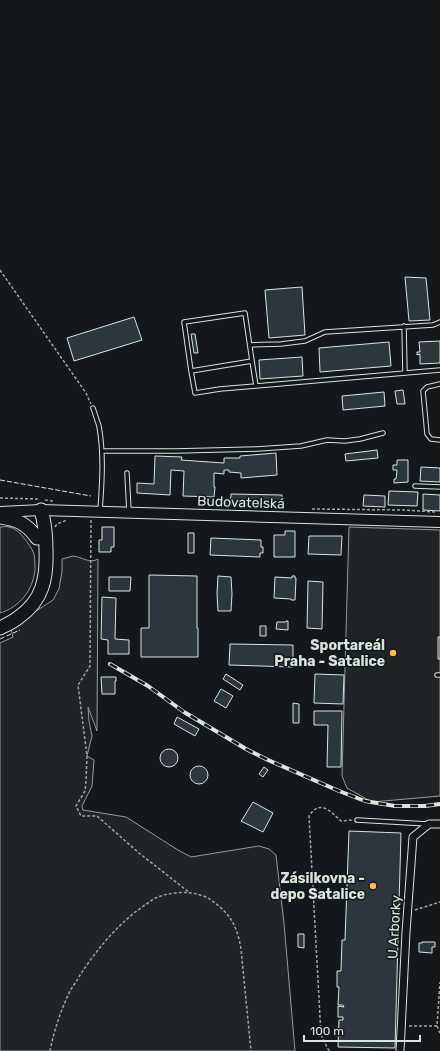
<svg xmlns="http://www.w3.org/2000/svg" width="440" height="1051" font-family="Rubik,sans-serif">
<rect width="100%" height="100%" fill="#14181c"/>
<path fill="#202428" stroke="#939e99" d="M0,527C3,527 7,526 9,527C15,528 21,534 24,538C28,543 32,548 34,554C35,559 35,565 35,570C33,590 20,607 0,613Z
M349,527L440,530V796L372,802L347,788L342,776Z
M73,556C82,557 90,564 98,559L97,731L88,707L89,721L92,736L87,756L94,760L92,786L82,806L83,810L126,817L178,850L191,857L259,846L269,849L276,855L284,923L295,1051H0V643L13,637L11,630L30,615L53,600L59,589L62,571V559Z"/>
<path fill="#2c363c" stroke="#d8e6dc" d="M405,277L426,278L430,320L409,321Z
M302,287L305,335L269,338L265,290Z
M134,317L142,340L74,361L67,338Z
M191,334H195L198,353H194Z
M440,341V363L420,364V354L417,355V352H420L419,342Z
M389,342L391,366L320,372L319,348Z
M302,357L303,376L260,379L259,360Z
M403,390L405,404H397L395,391Z
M384,392L385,406L343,410L342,396Z
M377,450L378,458L346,461L345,454Z
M276,453L277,475L241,478V473L229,472V470H224V474L214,473V487H215L214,497L183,496L184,471L171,470L170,495L137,493V483L154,484L155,456L182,457L181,460L224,463V458H240V456Z
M397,460H408V482L394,483V479H396L397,470H393V465H397Z
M421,467L440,468V482L420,481Z
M389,491L418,492L417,506L388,505Z
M231,494L282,495V506L230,505Z
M423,494L440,495V511L423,510Z
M364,495L385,496V507L363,506Z
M102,527H114V547H111V552H99V540H102Z
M285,531H295V557H274V535H285Z
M188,533H194V553H188Z
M309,536H342L341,555L308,554Z
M211,538L261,540V547H263V553H260V557L210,555Z
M149,575L197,576V628H198V657H141V628H149Z
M218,576L231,577L232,594L231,611H218L217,594Z
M292,576H295V578H296L295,600H291V599L274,598L275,577L292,578Z
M109,577H131L130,591H109Z
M308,581L323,582L322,629L307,628Z
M102,597L116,598L115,639L129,640V654H108V640L101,639Z
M286,621H288V630L276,629L277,622H286Z
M260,626H266V636H260Z
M438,637H440V659H438Z
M230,644L293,645V667L229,665Z
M226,674L243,685L240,690L223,679Z
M315,674L344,675L343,704L314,703Z
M101,677H116V681H115V694H102Z
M221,689L233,696L226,708L214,701Z
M293,703L299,704V723H293Z
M314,711H342L341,767H327L328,725H314Z
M177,717L199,729L195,736L174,724Z
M160 758a9 9 0 1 1 18 0a9 9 0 1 1-18 0Z
M190 775a9 9 0 1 1 18 0a9 9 0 1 1-18 0Z
M264,767L268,770L263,777L259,774Z
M253,802L273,813L263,832L241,821L242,820Z
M349,831L401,833L395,1048L338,1047L339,1020H343V1017H338V1006L344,1007L343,1005H338L339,987H337V971H341L342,940H345Z
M298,934H304V948L298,947Z
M422,942H435V947H432V953L419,952V943H422Z"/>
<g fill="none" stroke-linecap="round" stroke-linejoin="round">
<defs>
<path id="lane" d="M245,313L252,361L191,371L184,322Z
M404,326L405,373
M250,345L281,344L305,341L325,332L433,325L440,322
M252,361L256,386
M191,371L195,393L220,389L256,386L440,370
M440,384L427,387L423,391L427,434L431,439L440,440
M93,408C95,414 97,420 99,426C104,454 102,483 100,511
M102,451H176L257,449L301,446L327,440L345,441L360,439L383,433
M127,473L129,512
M415,486L440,487
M437,675H440
M357,820L428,824"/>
<path id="street" d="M400,1051L406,932L413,837L429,824H440"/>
<path id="secondary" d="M0,512L41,510L440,522"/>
<path id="highway" d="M0,517C18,520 26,523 37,538
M0,628C6,625 13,622 19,617C43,600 47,578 46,550C46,536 45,523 41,510"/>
</defs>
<use href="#lane" stroke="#d8e6dc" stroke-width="5.5"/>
<use href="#street" stroke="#d8e6dc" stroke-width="9"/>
<use href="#secondary" stroke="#d8e6dc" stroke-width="12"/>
<use href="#highway" stroke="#d8e6dc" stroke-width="15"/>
<path stroke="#9da8a2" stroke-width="1.5" stroke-dasharray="3 2" stroke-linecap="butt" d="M0,270L86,393L91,404
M0,498L39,499
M45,500L53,501
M312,509L403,510L436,512
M91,520L90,666L78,685L87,756L86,781L85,791L76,806L81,816H97L139,853L190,893
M55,527L57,524L67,520
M415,910L440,902
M409,1026H437L440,982
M437,1026L440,1033
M50,1051C54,1030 61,1010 70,991C73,986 77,981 80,975C97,949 121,920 148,903C151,901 154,898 158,897C174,891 196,890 211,900C231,914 237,926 241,949L251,1051
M329,1051L321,1035L309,816C320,799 330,811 341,821L353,820"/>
<use href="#lane" stroke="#14181c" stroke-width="3.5"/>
<use href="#street" stroke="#14181c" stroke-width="7"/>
<use href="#secondary" stroke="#14181c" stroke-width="10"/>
<use href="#highway" stroke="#14181c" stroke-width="13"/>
<defs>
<path id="rail" d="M110,664L148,686L184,712L246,749L268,760L339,791L365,801L395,806H425L440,804"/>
</defs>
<use href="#rail" stroke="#d8e6dc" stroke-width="4"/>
<use href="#rail" stroke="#14181c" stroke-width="2.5" stroke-dasharray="8" stroke-linecap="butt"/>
<path stroke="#d8e6dc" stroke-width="1" stroke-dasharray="5 2" stroke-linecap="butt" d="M0,480L91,496
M0,639L20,630"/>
</g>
<g fill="#ffb74d" stroke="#14181c" stroke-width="1.5">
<circle cx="393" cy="653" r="4"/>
<circle cx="373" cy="886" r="4"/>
</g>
<g text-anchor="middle" stroke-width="3" stroke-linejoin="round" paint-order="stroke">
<g font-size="14" fill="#d8e6dc" stroke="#14181c">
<text transform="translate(241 502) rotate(2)" y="5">Budovatelská</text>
<text transform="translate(394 927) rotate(-87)" y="5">U Arborky</text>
</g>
<g font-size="14" font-weight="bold" fill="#d8e6dc" stroke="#14181c" text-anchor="end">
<text x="385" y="650">Sportareál<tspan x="385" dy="16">Praha - Satalice</tspan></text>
<text x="365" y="883">Zásilkovna -<tspan x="365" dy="16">depo Satalice</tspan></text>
</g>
</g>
<path d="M304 1035v6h116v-6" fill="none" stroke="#d8e6dc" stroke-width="2"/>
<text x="310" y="1035" font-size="12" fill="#d8e6dc" stroke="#14181c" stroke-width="3" paint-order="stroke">100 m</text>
</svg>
